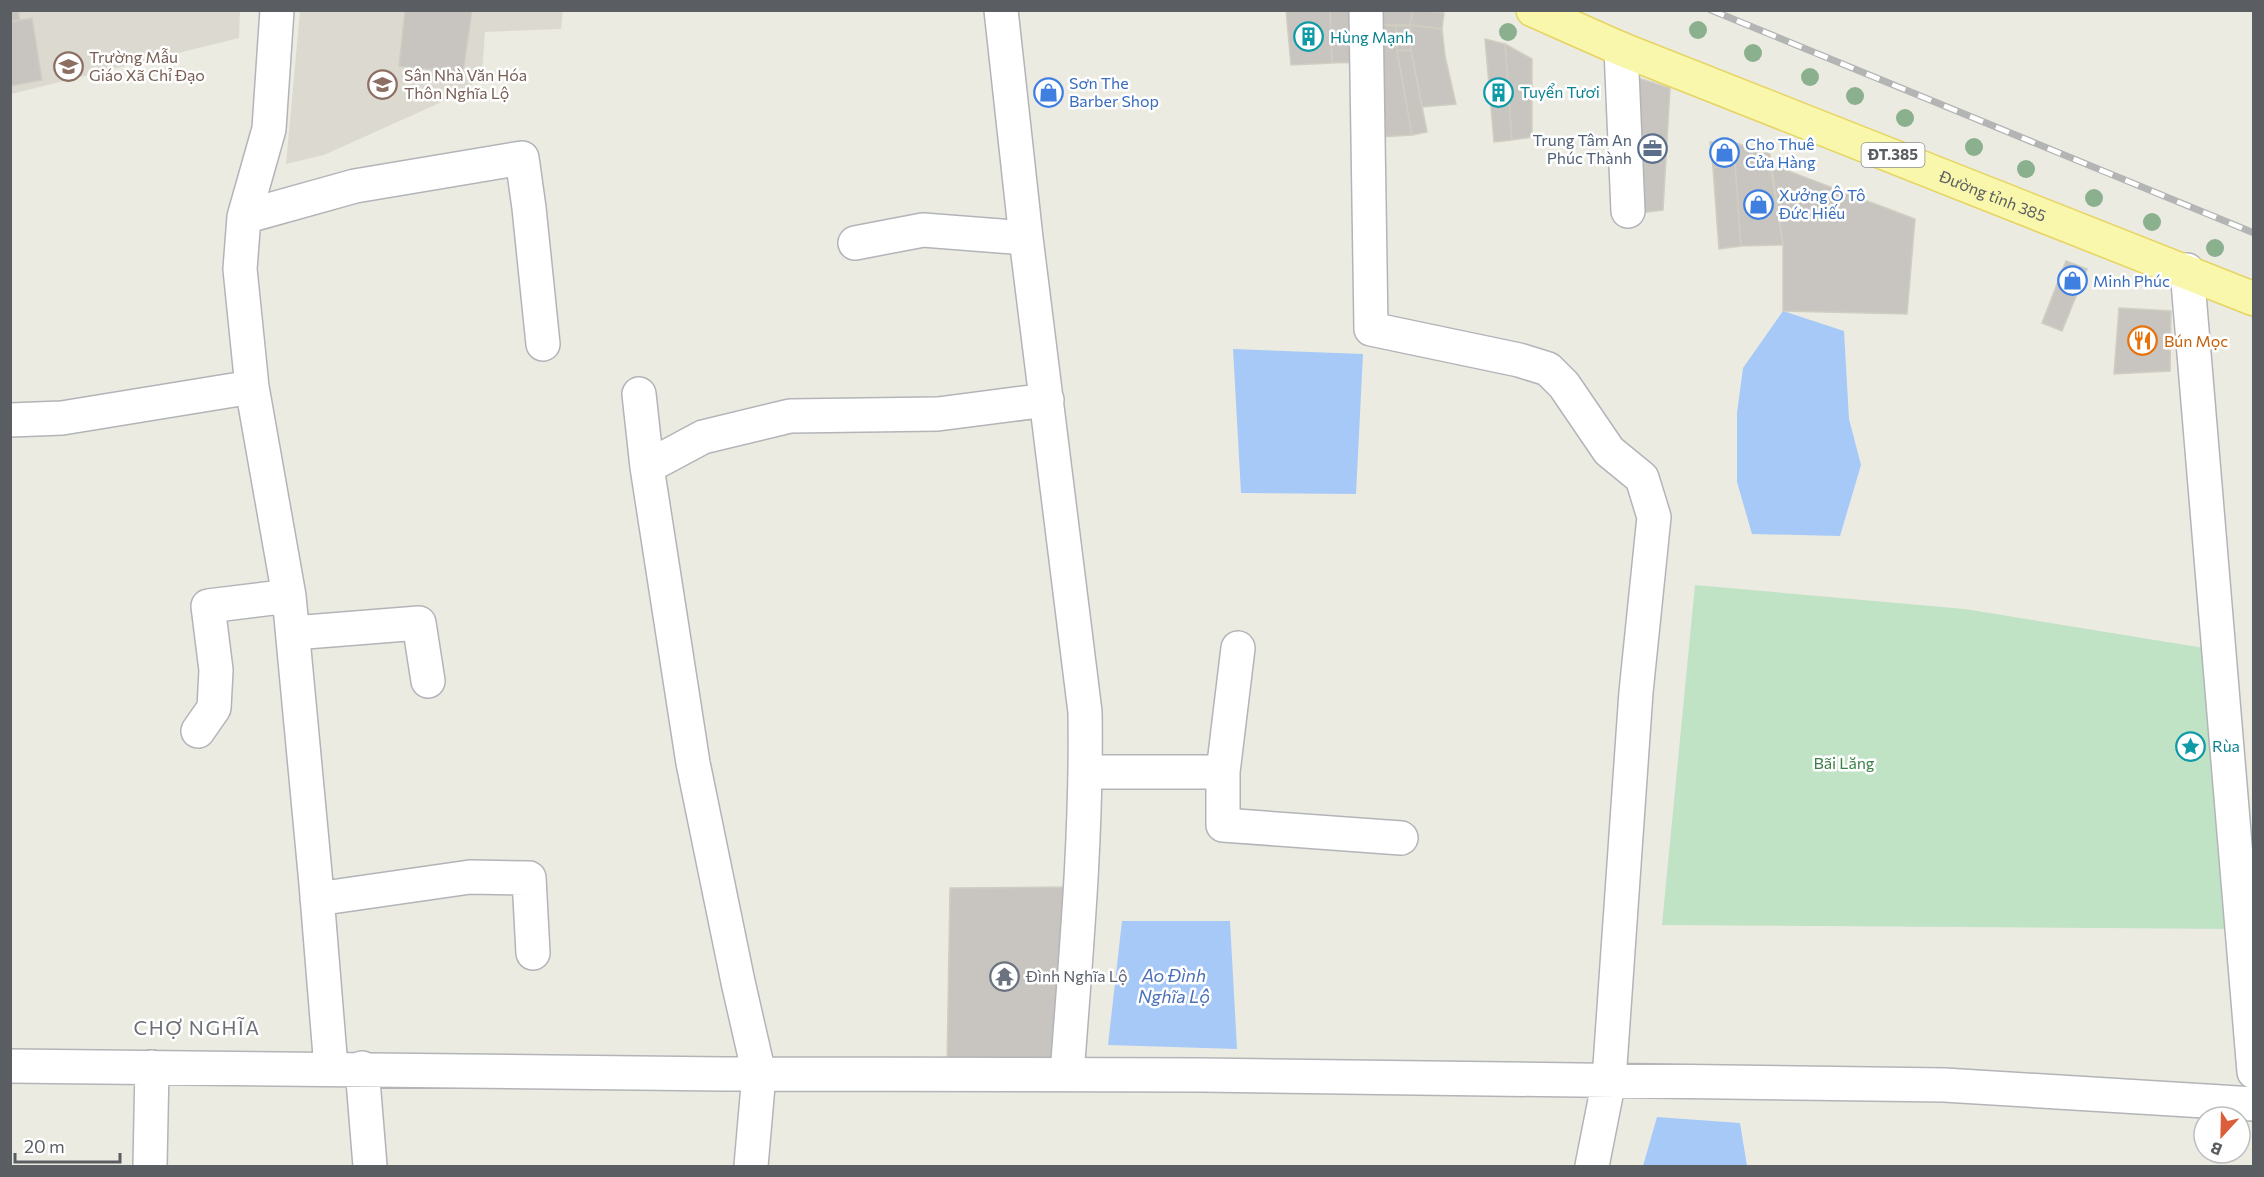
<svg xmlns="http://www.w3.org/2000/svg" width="2264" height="1177" font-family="Commissioner,sans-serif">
<rect width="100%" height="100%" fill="#ecebe2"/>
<path fill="#dcdad0" d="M10,11H240L239,38L11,94Z
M300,11H563L561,29L485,32L482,75L464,92L324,155L286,164Z"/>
<path fill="#c0e2c5" d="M1695,585L1965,609L2204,648L2234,929L1662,925Z"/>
<path fill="#a6c9f8" d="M1783,311L1844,331L1849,419L1861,465L1840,536L1752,534L1737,482V413L1743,368Z
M1233,349L1363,354L1356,494L1241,493Z
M1122,921H1230L1237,1049L1108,1045Z
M1657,1117L1740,1123L1747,1166H1643Z"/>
<path fill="#c8c5c0" stroke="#d0cec1" stroke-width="1.5" d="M10,10H18L20,20L10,22Z
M405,10H472L463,73L399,66Z
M1286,10H1330L1332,63L1291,65Z
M1330,10H1366L1368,62L1332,63Z
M1379,10H1413L1410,25H1380Z
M1413,10L1444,13L1442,29L1410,25Z
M32,18L42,80L10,86V22Z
M1380,25L1396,26L1397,51L1412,135L1379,137Z
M1410,25L1411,50L1397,51L1396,26Z
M1410,25L1442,29L1445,56L1456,104L1422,107L1411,50Z
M1485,39L1505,44L1512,140L1494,142Z
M1505,44L1532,59V137L1512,140Z
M1411,50L1427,132L1412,135L1397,51Z
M1638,78L1670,88L1663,210L1640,213Z
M1710,142L1736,143L1735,164L1713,168Z
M1736,143L1770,154L1783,245L1741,246L1735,164Z
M1735,164L1741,246L1719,249L1713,168Z
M1770,164L1915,219L1907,314L1783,311V245Z
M2066,261L2087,269L2062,331L2042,323Z
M2119,308L2171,311L2170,371L2114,374Z
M1069,887L1055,1063L947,1068L950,888Z"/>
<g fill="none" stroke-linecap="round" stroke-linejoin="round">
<defs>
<path id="minor" d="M277,10L269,129L244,217L240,269L252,387L289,596L316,884L331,1068
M1001,10L1026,238L1085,712C1087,833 1076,954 1067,1074
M1366,10L1371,329L1519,360L1548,369L1564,385L1609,451L1642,478L1654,517L1636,692L1609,1080L1592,1166
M1621,49L1628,211
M244,217L355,186L522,158L529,208L543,344
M855,243L923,230L1026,238
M2187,270L2254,1072
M639,394L647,467
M10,420L62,418L252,387
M293,633L419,623L428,681
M198,731L214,708L216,670L208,606L289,596
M1086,772H1223V825L1401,838
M1223,772L1238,648
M317,899L470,877L529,878L533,953
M10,1066L723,1074L1201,1075L1944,1085L2254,1104
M362,1068L370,1166
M150,1166L152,1067
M751,1166L759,1074L738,982L693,763L647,467L703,437L790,416L938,414L1047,400"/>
<g id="major">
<path id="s1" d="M1533,10L1621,49L2254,299"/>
</g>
</defs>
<use href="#minor" stroke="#b3b4b8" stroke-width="36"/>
<use href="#major" stroke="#e6d461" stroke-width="36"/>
<use href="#minor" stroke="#fff" stroke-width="33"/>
<use href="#major" stroke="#f8f7ab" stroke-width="33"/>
<defs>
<path id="rail" d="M1711,10L2254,233"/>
</defs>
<use href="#rail" stroke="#b3b4b4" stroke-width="7"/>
<use href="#rail" stroke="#fff" stroke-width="4.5" stroke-dasharray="14" stroke-linecap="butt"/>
</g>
<g fill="#8bb08d">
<circle cx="1698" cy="30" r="9"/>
<circle cx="1508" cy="32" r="9"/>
<circle cx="1753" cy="53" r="9"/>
<circle cx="1810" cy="77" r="9"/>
<circle cx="1855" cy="96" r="9"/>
<circle cx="1905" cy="118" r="9"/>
<circle cx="1974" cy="147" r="9"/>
<circle cx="2026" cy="169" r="9"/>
<circle cx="2094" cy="198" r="9"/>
<circle cx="2152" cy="222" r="9"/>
<circle cx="2215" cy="248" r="9"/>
</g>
<defs>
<symbol id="building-ring" viewBox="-11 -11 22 22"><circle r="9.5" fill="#fff" stroke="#0f9aa8" stroke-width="1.5"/><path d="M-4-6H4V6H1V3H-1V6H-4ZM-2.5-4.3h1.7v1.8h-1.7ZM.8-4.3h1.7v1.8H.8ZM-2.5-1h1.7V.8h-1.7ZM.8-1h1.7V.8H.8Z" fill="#0f9aa8"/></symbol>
<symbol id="school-ring" viewBox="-11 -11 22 22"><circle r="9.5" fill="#fff" stroke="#8d6e63" stroke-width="1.5"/><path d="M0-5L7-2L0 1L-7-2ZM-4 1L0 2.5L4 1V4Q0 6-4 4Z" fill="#8d6e63"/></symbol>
<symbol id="shop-ring" viewBox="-11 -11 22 22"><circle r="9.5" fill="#fff" stroke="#3f7fe0" stroke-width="1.5"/><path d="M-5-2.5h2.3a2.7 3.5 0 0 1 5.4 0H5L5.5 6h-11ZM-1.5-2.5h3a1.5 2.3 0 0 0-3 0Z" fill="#3f7fe0"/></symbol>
<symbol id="office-ring" viewBox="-11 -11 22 22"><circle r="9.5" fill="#fff" stroke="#5c6f8a" stroke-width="1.5"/><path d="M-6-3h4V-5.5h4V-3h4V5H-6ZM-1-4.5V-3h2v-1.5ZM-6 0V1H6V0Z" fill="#5c6f8a"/></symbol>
<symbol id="restaurant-ring" viewBox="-11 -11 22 22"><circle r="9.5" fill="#fff" stroke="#e8710a" stroke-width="1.5"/><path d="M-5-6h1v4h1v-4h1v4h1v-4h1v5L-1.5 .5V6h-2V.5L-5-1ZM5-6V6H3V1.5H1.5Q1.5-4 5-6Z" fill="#e8710a"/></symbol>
<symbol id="sight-ring" viewBox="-11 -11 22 22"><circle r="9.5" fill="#fff" stroke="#0f9aa8" stroke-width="1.5"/><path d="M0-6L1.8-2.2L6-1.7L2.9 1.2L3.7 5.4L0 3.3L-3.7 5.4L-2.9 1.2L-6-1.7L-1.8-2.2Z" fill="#0f9aa8"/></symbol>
<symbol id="temple-ring" viewBox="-11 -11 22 22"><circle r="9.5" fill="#fff" stroke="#6b7280" stroke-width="1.5"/><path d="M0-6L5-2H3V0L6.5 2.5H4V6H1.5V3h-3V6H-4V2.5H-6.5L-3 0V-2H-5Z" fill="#6b7280"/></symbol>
</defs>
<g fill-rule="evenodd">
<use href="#building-ring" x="1292" y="20" width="33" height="33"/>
<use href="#school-ring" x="52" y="50" width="33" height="33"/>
<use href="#school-ring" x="366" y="68" width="33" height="33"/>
<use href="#shop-ring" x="1032" y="76" width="33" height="33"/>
<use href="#building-ring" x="1482" y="76" width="33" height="33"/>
<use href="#office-ring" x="1636" y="132" width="33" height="33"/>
<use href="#shop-ring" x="1708" y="136" width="33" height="33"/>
<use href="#shop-ring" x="1742" y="188" width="33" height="33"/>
<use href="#shop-ring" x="2056" y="264" width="33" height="33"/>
<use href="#restaurant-ring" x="2126" y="324" width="33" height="33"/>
<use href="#sight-ring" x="2174" y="730" width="33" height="33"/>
<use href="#temple-ring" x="988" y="960" width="33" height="33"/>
</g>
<g text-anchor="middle" stroke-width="5" stroke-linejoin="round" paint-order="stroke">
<rect fill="#fff" stroke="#8c8e91" stroke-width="1.5" x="1861.5" y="143" width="63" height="24" rx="4.5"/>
<g font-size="15" font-weight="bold" fill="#5a5d62">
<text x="1893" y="160">ĐT.385</text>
</g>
<g font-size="16" fill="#0d838f" stroke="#fff" text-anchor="start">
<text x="1330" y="43">Hùng Mạnh</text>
<text x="1520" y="98">Tuyển Tươi</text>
<text x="2212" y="752">Rùa</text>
</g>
<g font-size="16" fill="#785e54" stroke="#fff" text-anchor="start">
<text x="89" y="63">Trường Mẫu<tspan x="89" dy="18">Giáo Xã Chỉ Đạo</tspan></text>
<text x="404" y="81">Sân Nhà Văn Hóa<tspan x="404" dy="18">Thôn Nghĩa Lộ</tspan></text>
</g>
<g font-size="16" fill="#366cbe" stroke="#fff" text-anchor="start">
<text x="1069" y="89">Sơn The<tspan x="1069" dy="18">Barber Shop</tspan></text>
<text x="1745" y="150">Cho Thuê<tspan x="1745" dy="18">Cửa Hàng</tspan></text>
<text x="1779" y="201">Xưởng Ô Tô<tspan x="1779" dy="18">Đức Hiếu</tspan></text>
<text x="2093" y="287">Minh Phúc</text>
</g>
<g font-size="16" fill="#4e5e75" stroke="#fff" text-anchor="end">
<text x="1632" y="146">Trung Tâm An<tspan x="1632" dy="18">Phúc Thành</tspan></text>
</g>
<g font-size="16" fill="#5a5d62" stroke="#fff">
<text dy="6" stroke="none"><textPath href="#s1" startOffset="496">Đường tỉnh 385</textPath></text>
</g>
<g font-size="16" fill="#c56008" stroke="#fff" text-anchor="start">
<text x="2164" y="347">Bún Mọc</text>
</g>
<g font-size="16" fill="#3b8048" stroke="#fff">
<text x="1844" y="769">Bãi Lăng</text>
</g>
<g font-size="16" fill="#5b616d" stroke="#fff" text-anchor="start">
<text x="1026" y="982">Đình Nghĩa Lộ</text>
</g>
<g font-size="18" font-style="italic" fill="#4b71b9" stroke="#fff">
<text x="1174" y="982">Ao Đình<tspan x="1174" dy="21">Nghĩa Lộ</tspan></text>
</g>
<g font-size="20" letter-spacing="1.5" fill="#6b6e74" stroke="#fff">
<text x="197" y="1035">CHỢ NGHĨA</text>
</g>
</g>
<rect width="2264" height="1177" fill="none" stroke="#5a5d62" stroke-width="24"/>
<g transform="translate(2222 1135) rotate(202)"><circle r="28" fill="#ffffff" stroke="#bdbec0" stroke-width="1.5"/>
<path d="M0-4.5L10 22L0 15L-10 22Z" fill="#db5d39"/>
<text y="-9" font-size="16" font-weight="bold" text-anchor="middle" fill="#5a5d62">B</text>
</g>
<path d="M15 1153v9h105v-9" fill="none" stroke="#5a5d62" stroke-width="3"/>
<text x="24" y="1153" font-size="18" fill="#5a5d62" stroke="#ffffff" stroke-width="4.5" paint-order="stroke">20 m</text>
</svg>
